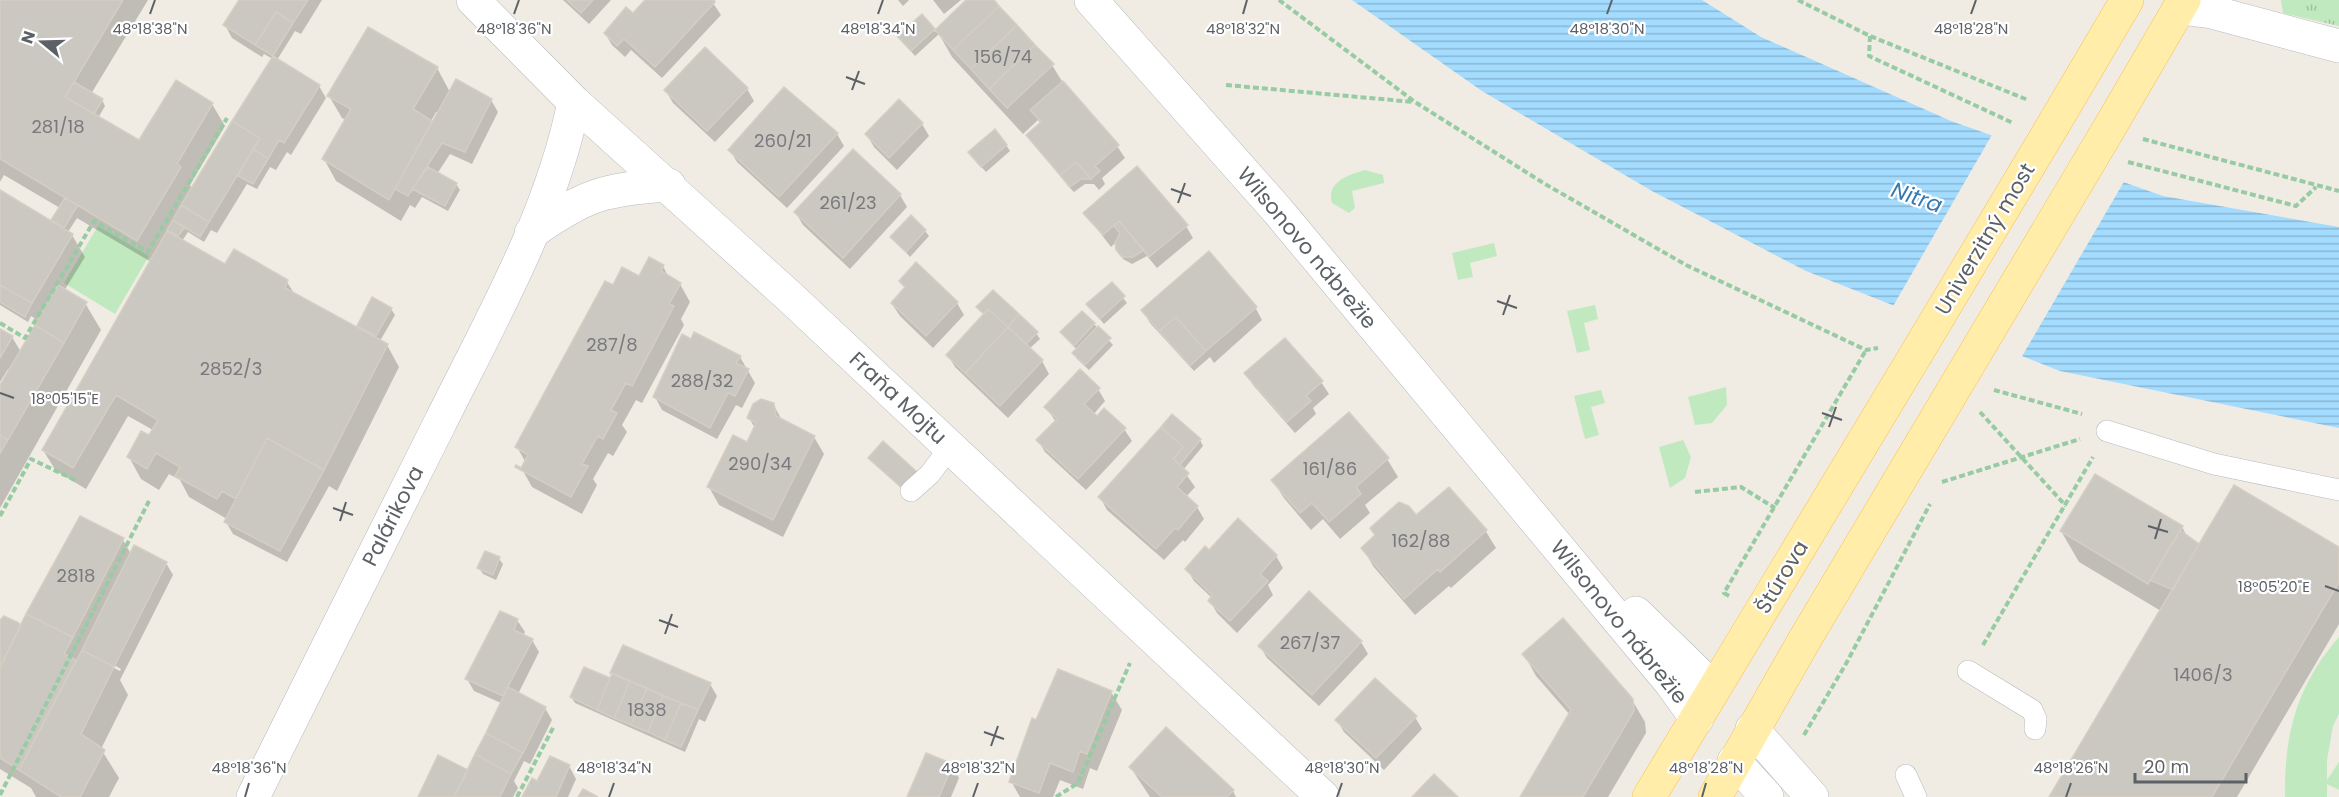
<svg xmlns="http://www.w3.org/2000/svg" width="2339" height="797" font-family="Poppins,sans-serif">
<defs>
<pattern id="park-tufts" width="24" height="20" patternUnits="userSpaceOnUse" patternTransform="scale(1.5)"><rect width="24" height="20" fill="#c1e9bf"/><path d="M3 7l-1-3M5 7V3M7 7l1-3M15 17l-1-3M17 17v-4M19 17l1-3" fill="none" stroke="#a0c09f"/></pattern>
<pattern id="water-rules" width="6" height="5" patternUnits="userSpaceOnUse" patternTransform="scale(1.5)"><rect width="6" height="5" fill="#a4dcff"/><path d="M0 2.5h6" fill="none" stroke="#89b6d2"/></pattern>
</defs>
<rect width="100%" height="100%" fill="#f0ece4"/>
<path fill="#c1e9bf" d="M1365,170L1383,175L1384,183L1352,191L1355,208L1349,213L1332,203C1326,182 1348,175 1365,170Z
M98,226L149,256L115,314L64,283Z
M1494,243L1497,256L1470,263L1473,277L1458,280L1452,253Z
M1595,305L1598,319L1584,323L1590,350L1577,353L1567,311Z
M1726,387L1727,405L1712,423L1695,425L1688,397Z
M1601,390L1605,403L1591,407L1599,435L1585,439L1574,396Z
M1683,440L1691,457L1685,478L1670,488L1659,447Z
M2339,637V714L2333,726L2327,760V780L2339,762V790L2327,784V797H2285C2284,734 2297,685 2339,637Z"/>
<path fill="url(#park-tufts)" d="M2281,0H2339V26L2283,13Z"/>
<path fill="url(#water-rules)" d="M1352,0H1702L1761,37L1951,121L2163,196L2339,227V428L2060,371L1806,271L1652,191L1482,91Z"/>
<path fill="#f0ece4" d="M1993,133L2125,180L2021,358L1892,308Z"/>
<path fill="#0003" fill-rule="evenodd" d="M0,0H148L91,94L102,100L105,106L98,118L139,142L177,82L212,104L225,126L190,185L192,189L273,59L264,54L262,57L232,38L225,25L241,0H322L301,34L295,31L277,60L319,86L326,98L291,155L287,152L276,170L270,167L257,189L247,184L217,233L211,230L204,242L188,232L182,241L225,266L287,282L295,295L362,331L359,326L391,309L395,315L380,341L387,345L399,367L337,491L329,486L287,562L233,534L226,522L227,519L189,497L180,480L169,474L159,490L141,479L129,457L153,430L128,416L86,489L56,471L43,450L151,262L77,218L68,232L72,235L85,257L64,291L85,303L101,330L0,508V388L10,370L8,369L0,382V330L12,337L21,352L39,321L31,316L28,322L0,305V191L52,222L60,208L4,175L0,182Z
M563,0H611L589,24Z
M647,0H711L721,15L662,78L631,50L625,57L612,45L605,33L633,15Z
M898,0H909L903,6Z
M933,0H961L944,14Z
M968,0H992L1052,65L1063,83L1117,146L1125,158L1102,178L1105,184L1099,190L1094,184H1085L1074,192L1068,186L1028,135L1041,124L1038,120L1023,134L952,57L939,34L915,56L903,42L899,37L933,29L935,32Z
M437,68L450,92L491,100L498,112L472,164L450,154L437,174L456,184L460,190L448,211L422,197L415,208L410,205L401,221L336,181L324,159L346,120L342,118L329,96ZM436,112L439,113L432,125L431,121Z
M747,89L754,101L715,142L673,103L666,91Z
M922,124L929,136L897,170L874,147L867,135Z
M837,134L844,146L787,208L737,162L730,150Z
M1006,145L1010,151L986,172L973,158Z
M853,151L900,195L907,207L850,269L803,225L796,213Z
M1085,213L1186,226L1193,238L1157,268L1147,256L1132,264L1123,259L1116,242L1111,247Z
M925,231L929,236L910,257L892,237Z
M663,266L669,278L680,284L690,302L681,319L684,325L642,403L636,400L622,425L627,432L613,456L608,453L593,479L597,485L582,514L532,487L522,469L526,463L517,447L614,287Z
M901,282L957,303L964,315L933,348L900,316L892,304L906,289Z
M1112,284L1127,303L1104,324L1092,310Z
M978,307L1036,333L1040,339L1029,349L1042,361L1049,374L1008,418L955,367L948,355L984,315Z
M1255,307L1262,320L1214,363L1210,357L1194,371L1150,323L1143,311Z
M1094,324L1113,345L1089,370L1077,359L1074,353L1077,350L1062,333Z
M740,357L755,383L742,408L736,405L717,439L662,410L655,397Z
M1246,373L1321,382L1329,394L1313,408L1316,414L1295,433L1253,385Z
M1098,389L1105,401L1093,415L1124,429L1132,441L1086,490L1045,452L1038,440L1056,422L1046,407Z
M765,400L773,404L783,422L814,437L824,454L783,537L719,505L709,487L747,444L755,428L749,418L755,406Z
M1200,440L1203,446L1183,470L1195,487L1186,497L1197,507L1204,519L1185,542L1183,540L1164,560L1107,510L1100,497Z
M883,443L906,493L870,458Z
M1387,459L1398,477L1365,505L1370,513L1340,539L1323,519L1311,530L1284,498L1273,481Z
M1416,517L1485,530L1496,548L1451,588L1449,586L1415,615L1373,566L1363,548Z
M2182,527L2188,538L2198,545L2339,549V624L2237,797H2051L2161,611L2079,562L2061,531Z
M123,540L131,554L166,563L173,575L120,680L128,695L101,749L119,778L109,797H36L31,788L0,769V622L20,629ZM92,653L121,669L120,671L92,657Z
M1209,552L1276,556L1283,568L1268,585L1273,595L1237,633L1217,613L1210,601L1212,598L1194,581L1187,569Z
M499,559L503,564L496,580L483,574L479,568Z
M517,620L525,632L523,636L532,640L539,652L518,694L545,708L552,720L530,764L524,761L514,781L518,788L513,797H420L468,772L501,703L474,691L467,679Z
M1361,642L1368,654L1319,706L1267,658L1260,646Z
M1524,654L1632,700L1645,722L1646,733L1608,797H1522L1570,715L1536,676Z
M710,684L717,696L705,722L699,719L685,752L575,703L571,697Z
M1111,692L1122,710L1097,771L1090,768L1083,789L1060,780L1053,797H1020L1011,781L1037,722Z
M1415,717L1422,729L1384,770L1344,732L1337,720Z
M569,766L576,779L568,797H524L538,783Z
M952,766L959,778L951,797H909Z
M1131,768L1233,791L1236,797H1150Z"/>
<path fill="#cbc7c1" stroke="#d5cec2" stroke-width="1.5" d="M0,0H123L65,97L139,140L176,80L213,103L177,164L181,167L137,241L0,159Z
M239,0H308L293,23L276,12L255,45L223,25Z
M567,0H593L581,13Z
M645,0H714L715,2L655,67L624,39L617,46L604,33L626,7L633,13Z
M966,0H994L999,6L953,50L935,30Z
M999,6L1017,25L971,69L953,50Z
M276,12L293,23L273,56L255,45Z
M922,14L935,29L911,51L897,36Z
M1017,25L1035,45L989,89L971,69Z
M368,27L438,67L413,109L432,121L389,200L322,159L351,109L327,96Z
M1035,45L1054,64L1007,108L989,89Z
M705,47L748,88L707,131L664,90Z
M273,56L320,85L284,143L279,140L268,159L253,149L260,138L232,121Z
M456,79L492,99L465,152L442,143L408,196L395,189Z
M1063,81L1119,145L1095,166L1100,171L1091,179L1076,162L1060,175L1026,135L1041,122L1030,110Z
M74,82L103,99L94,114L65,97Z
M784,87L838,133L779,197L728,150Z
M899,99L923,123L889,158L865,134Z
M232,121L260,138L209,222L181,205Z
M995,129L1007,145L981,167L968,152Z
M253,149L268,159L253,184L238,176Z
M853,149L901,194L843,258L794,212Z
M1076,162L1091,179H1081L1070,187L1060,175Z
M1137,166L1188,225L1149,257L1119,221L1103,235L1083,213Z
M428,167L457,183L445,206L412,189Z
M0,190L73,234L32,303L0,285Z
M65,198L78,205L64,228L51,220Z
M181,205L209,222L200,237L173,220Z
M911,215L926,230L906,252L890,237Z
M173,220L185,227L178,236L167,230Z
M1119,221L1144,250L1133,257H1122L1116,250L1115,243L1120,233L1114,226Z
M167,231L225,264L234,249L288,280L285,288L388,344L324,470L267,438L236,499L222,491L217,499L175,476L180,467L156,453L147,469L127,457L141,431L149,435L158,420L116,395L73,468L42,450Z
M1209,251L1257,307L1206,351L1176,317L1159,331L1141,310Z
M649,257L664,265L661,271L681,283L669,304L674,306L632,386L626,383L611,410L617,413L603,439L598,436L582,464L588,466L571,497L515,467L516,465L521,468L528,455L515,447L605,281L613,285L622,267L639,276Z
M916,262L958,302L926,336L891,303L905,287L899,281Z
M1112,282L1125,296L1100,319L1086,304Z
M0,285L32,303L25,317L0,302Z
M58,285L87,302L64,343L35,325Z
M993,290L1019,314L1008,327L988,309L984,314L976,307Z
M372,297L392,308L376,336L357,326Z
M988,309L1008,327L965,373L946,355Z
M1082,311L1095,323L1074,346L1060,332Z
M1019,314L1038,332L1026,344L1008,327Z
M1176,317L1206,351L1190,366L1159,331Z
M35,325L64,343L8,440L0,435V385Z
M1098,326L1111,338L1085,365L1072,353Z
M1008,327L1043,360L1000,406L965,373Z
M0,329L13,336L0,358Z
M694,332L741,356L736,363L749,369L735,396L728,393L710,428L653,397L682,334L691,339Z
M1285,338L1323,381L1306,396L1311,401L1287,422L1244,373Z
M1080,369L1100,388L1084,404L1097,416L1104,408L1126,428L1078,479L1036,440L1057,419L1044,407Z
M761,399L774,403L776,416L815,436L773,520L707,487L733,435L747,442L756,423L747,418L753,404Z
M1349,412L1389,458L1356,487L1361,494L1329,522L1312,503L1300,513L1271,480Z
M1172,414L1201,439L1180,465L1173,459L1183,447L1161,427Z
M1161,427L1183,447L1173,459L1189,473L1177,487L1198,506L1178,530L1175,528L1156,549L1098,497Z
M0,435L8,440L0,453Z
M267,438L324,470L280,551L224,522Z
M883,441L917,472L902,488L868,458Z
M2095,474L2183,526L2148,584L2060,531Z
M2234,485L2339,547V582L2212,797H2049Z
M1449,487L1487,530L1440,572L1438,569L1404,599L1361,548L1375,535L1370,528L1399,502L1409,506L1416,515Z
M80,516L124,538L73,637L26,614Z
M1238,518L1277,555L1260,574L1268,581L1230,621L1208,601L1212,595L1185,569L1205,546L1209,550Z
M2180,530L2199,544L2173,590L2150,580Z
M134,545L167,562L114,667L82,650Z
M485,551L500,557L493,575L477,568Z
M1309,591L1362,641L1312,695L1258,646Z
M500,611L518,619L514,630L533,639L503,696L465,679Z
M26,614L73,637L64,654L76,660L19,770L0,758V667Z
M4,616L19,623L20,628L0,667V620Z
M1563,618L1633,699L1634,711L1583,797H1520L1571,710L1522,654Z
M623,645L711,683L698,710L610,673Z
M82,650L114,667L81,734L105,750L80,797H61L19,770Z
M584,667L610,678L597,710L570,697Z
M1058,669L1112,691L1087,754L1080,751L1073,772L1050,763L1039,793L1009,782L1032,718L1036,720Z
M612,673L630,681L614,718L597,710Z
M1375,678L1417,716L1376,758L1335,720Z
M630,681L647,688L631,725L614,718Z
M508,687L546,707L523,753L486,733Z
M647,688L663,696L648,732L631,725Z
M663,696L681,703L665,740L648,732Z
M681,703L698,710L681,747L665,740Z
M1166,727L1234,790L1227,797H1162L1129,767Z
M486,733L523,753L511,774L475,754Z
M926,753L953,764L939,797H907Z
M475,754L511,774L500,797H454Z
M438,755L468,770L454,797H418Z
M550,756L570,765L556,797H522L532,778L537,781Z
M1434,774L1458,797H1412Z
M583,789L598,797H578Z"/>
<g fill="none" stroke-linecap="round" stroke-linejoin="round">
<defs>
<path id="lane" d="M2107,431L2214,464L2339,490
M911,491L930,474L950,447
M1968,671L2032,710L2036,719L2035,729
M1906,775L1916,797"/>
<path id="street" d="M473,0L574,102L790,297L1323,797
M2180,8L2212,12L2339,46
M531,233C585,195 603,189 669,185
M1752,729L1812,797
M1734,761L1767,797
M253,797C315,672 377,548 440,423C490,322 552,214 574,102"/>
<path id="secondary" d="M1091,0L1278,211L1671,683L1697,719
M1636,613L1714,689"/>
<path id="primary" d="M2055,122L2127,0
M2104,137L2184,0
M1649,797L1915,356
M1715,797L1805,639L1964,372"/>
</defs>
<use href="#lane" stroke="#b7babf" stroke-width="22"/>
<use href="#street" stroke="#b7babf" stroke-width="34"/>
<use href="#secondary" stroke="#b5babf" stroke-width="34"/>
<use href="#primary" stroke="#fbc251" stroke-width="34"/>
<path stroke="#97cba3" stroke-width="4" stroke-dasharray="6 3" stroke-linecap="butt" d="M1279,0L1415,102L1545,184L1686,265L1866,350L1878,348
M1798,0L1870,36L2028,100
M1870,36L1869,56L2013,123
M1226,85L1414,102
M2143,139L2339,191
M2128,162L2296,206L2316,187
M0,323L25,338L94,221L148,252L227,118
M1994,390L2082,414
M1980,412L2066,506
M1942,482L2080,439
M1695,492L1741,487L1775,508
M0,516L31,459L77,481
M1729,596L1724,593L1866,350
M1983,645L2093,457
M1804,735L1847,662L1930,504
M0,795L149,501
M517,797L554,726
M1056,797L1078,783L1130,663"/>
<use href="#lane" stroke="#fff" stroke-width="21"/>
<use href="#street" stroke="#fff" stroke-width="33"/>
<use href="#secondary" stroke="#fff" stroke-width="33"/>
<use href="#primary" stroke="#ffeda9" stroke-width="33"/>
<defs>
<path id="primary-bridge" d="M1915,356L2055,122
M1964,372L2104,137"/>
</defs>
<use href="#primary-bridge" stroke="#fbc251" stroke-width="34" stroke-linecap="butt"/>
<use href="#primary-bridge" stroke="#ffeda9" stroke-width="33"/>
</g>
<path fill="none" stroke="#5c6166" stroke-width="2" d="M150,14L155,0M514,14L519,0M878,14L883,0M1243,14L1247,0M1607,14L1612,0M1971,14L1976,0M846,77L865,84M852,90L859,71M1171,189L1191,196M1178,203L1185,183M1497,301L1517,308M1503,315L1510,295M0,393L14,398M1822,413L1842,420M1829,427L1836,407M333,508L353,515M340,521L346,502M2148,526L2168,532M2155,539L2161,519M2325,586L2339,591M659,620L678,627M665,634L672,614M984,732L1004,739M991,746L998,726M245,797L249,783M609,797L614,783M973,797L978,783M1337,797L1342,783M1702,797L1706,783M2066,797L2071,783"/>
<g text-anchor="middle" stroke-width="4.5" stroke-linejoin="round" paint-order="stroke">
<g font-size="18" fill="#787a7d">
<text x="1003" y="63">156/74</text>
<text x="58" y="133">281/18</text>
<text x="783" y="147">260/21</text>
<text x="848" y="209">261/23</text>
<text x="612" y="351">287/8</text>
<text x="231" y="375">2852/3</text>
<text x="702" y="387">288/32</text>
<text x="760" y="470">290/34</text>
<text x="1330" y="475">161/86</text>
<text x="1421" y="547">162/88</text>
<text x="76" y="582">2818</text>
<text x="1310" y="649">267/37</text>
<text x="2203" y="681">1406/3</text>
<text x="647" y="716">1838</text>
</g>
<g font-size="21" fill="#5c6166" stroke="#fff">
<text transform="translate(1985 239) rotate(-59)" y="7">Univerzitný most</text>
<text transform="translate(1307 248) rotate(50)" y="7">Wilsonovo nábrežie</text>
<text transform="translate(898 398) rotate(43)" y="7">Fraňa Mojtu</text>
<text transform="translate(393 516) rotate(-63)" y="7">Palárikova</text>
<text transform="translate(1782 577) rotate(-59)" y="7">Štúrova</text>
<text transform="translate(1619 622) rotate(51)" y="7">Wilsonovo nábrežie</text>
</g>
<g font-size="22" font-style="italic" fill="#3779b0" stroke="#fff">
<text transform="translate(1917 197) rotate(19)" y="8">Nitra</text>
</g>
</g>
<g font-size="15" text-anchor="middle" fill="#5c6166" stroke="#fff" stroke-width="4.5" stroke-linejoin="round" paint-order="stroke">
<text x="150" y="34">48°18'38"N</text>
<text x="514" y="34">48°18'36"N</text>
<text x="878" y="34">48°18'34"N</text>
<text x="1243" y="34">48°18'32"N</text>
<text x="1607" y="34">48°18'30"N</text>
<text x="1971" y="34">48°18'28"N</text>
<text x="65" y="404">18°05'15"E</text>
<text x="2274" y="592">18°05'20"E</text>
<text x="249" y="773">48°18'36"N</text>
<text x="614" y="773">48°18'34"N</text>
<text x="978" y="773">48°18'32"N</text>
<text x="1342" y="773">48°18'30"N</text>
<text x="1706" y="773">48°18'28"N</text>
<text x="2071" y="773">48°18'26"N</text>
</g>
<g transform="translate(42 42) rotate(289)" stroke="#ffffff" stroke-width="4.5" paint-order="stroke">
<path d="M0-4.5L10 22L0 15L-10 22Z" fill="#5c6166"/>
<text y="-9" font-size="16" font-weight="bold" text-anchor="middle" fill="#5c6166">N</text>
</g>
<path d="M2135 773v9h111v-9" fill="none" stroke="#5c6166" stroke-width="3"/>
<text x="2144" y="773" font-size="18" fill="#5c6166" stroke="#ffffff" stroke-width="4.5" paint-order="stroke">20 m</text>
</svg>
